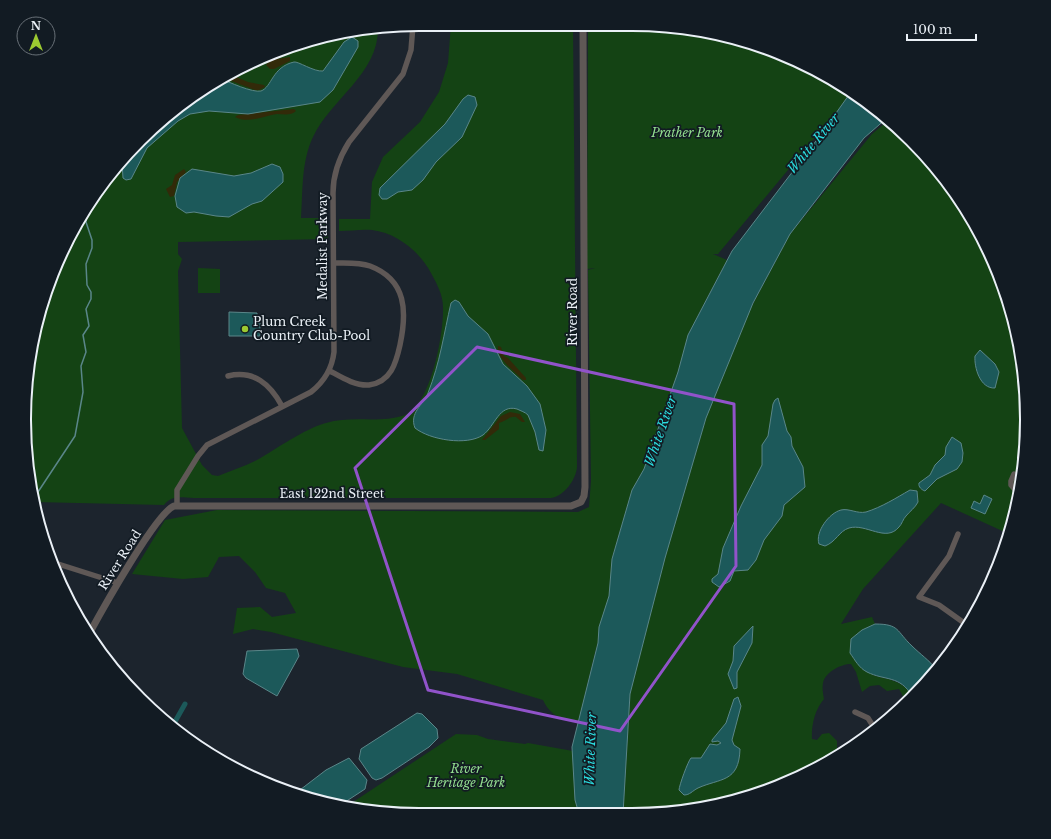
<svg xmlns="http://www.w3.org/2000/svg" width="1051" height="839" font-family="'Libre Baskerville',serif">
<rect width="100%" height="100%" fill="#1c242d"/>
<path fill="#144314" d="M451,24L573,25L577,467C576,480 564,496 551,498H194C182,498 173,494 164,505L35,502L30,462L31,455L24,419L38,317L77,222L140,140L222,77L317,37L378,29C378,74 331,99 313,137C301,162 303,191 301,218H328V239L178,242V254L182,259L178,271L182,428L202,465L212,475L218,476C231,471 245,466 257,460C278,448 304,429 326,423C352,415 380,424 405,415C431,405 444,333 443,307C443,295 437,284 431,273C420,252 397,233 372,230C362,229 350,231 339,231V219H370L372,182L383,157L420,122L439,92L448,63Z
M588,25H657L759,45L829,77L852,93L718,254H713L727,260L688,335L678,372L644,469L632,490L612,559L609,606L595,653L578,723C561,718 551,717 543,700L457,674L403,667L271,632L253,629L233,634L237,608L260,607L272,617L296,613L285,593L266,588L255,572L239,556L219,557L208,577L183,579L132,574L165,520L217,510L578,512L589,507L591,481L588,270L595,268L587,269Z
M889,120L929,159L974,222L1006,293L1024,368L1026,446L1013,522L1009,534L941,503L863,589L841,624L872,617L875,624L862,630L873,675C889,680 903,680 912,696L906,702L899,689L887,691L879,685L870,686L862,692L856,672L851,664C841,664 825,672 823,683C822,688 823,694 824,699C815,709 811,726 812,739L817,740L822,734L829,733L837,741V750L841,754L829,762L734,801L658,814H623L630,694L662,567L708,411L745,319L790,234L872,134Z
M198,268L220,269V293H198Z
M456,734L477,735L488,739L525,744L528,743L573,751L575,800L579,814L419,815L344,808Z"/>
<path fill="#322a09" d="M290,57V61L274,69H270L266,65L270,60Z
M229,74L248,82L264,85L265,87L259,90H255L221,77Z
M294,109L296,111C291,116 283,114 277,114C264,116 248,124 235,117L238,115Z
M184,169L186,172L177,182L174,196L170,197L166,189L172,185L175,175Z
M498,346L501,347L504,356L508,358L526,378V380H523C515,372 496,358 498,346Z
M510,412L520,414L525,422H522L516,417C509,416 506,421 499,423V429L485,440H482L501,416Z"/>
<path fill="#1c595a" stroke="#5a8689" d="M352,37L358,41V47L333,90L320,102L248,114L209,111L190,114L178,121L147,148L131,179L126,180L123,178L122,163L140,140L220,78C228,82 253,93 261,91C272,87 272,67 294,62C298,61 314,72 323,71L344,42Z
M851,92L887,118L864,138L790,234L753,303L706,418L665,558L630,694L623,814H579L575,800L572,747L598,643L599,627L609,596L612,559L632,490L644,469L678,372L688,335L732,251L819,137Z
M468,95L475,97L477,105L462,137L436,162L423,180L412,190L398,192L387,199H382L379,195L380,188L445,124L463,99Z
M272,164L280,167L283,174V182L262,201L252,204L229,217L216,216L194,212L186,213L177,207L175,196L180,178L192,169L234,176L251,173Z
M455,300L459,302L468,316L488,334L503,364L527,386L540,404L546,430L543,451L539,450L535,432L528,415C525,412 521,411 517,409C499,404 495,426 483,435C467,446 430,440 415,428C409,413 423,405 428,393C440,363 444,333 451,303Z
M229,312L257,313V322L260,323V336H229Z
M980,350L995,364L999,372L995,388C980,389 974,367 975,356Z
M778,398L787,431L791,437L792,446L803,467L805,487L784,505L782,516L764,540L756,560L748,570L734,571L730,581L719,587L712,582V579L718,574L723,548L741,506L762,465V445L768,436L773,404L775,400Z
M952,437L961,443L963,453L962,462L957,469L937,479L925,491C922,490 918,487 919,483L930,475L935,465L945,455L946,447Z
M910,490L917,491L918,502C915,508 910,511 906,516C903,519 902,524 899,527C886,543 866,523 849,528C839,531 836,542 825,546L819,544C815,532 829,513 841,510C849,508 857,514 866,512C882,507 896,498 910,490Z
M984,495L992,499L985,514L971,508L974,501L980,504Z
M875,624C900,624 896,631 912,646C920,654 929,660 937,670L912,696C900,675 885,681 867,672C859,668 855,660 850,653L851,639L862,630Z
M753,626L752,643L737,672V688L734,689L728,674L733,661L734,646Z
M297,649L299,656L277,696L246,678L243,674L247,651Z
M738,697L741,706L732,740L734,745L740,749C739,783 720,778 698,788C692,791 690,795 684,795L679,790C679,786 688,761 691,758H701L710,744L717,745L721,743L718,741L712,742V740L726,723L734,699Z
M417,713L422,714L437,729L438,738L429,747L382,778L376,780L372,778L359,759L361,749Z
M349,758L367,780L365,789L339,806L296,793L326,770Z"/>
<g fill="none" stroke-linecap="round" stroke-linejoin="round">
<path stroke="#5a8689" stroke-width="1.5" d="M34,498L75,436L83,392L81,366L86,352L83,335L89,326L86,309L91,299V292L87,285L86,264L92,248V240L86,222V216L92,202"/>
<path stroke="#1c595a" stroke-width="5" d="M172,727L185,704"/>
<path stroke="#5f5856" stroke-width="5.5" d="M330,371C341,377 355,386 369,385C391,382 396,363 400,345C407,312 407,280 370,266C359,262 346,263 334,263
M228,376C254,370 270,384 282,406
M1014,474L1011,481V485L1018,493
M177,505V490L198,456L207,445L311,392C325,381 332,369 334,352L333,193C333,174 339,158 349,142L403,74L411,50L413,25
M958,534L949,556L919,597L939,605L967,625
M55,563L118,583
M855,712L868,718L875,729"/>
<path stroke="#5f5856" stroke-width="7" d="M89,634C101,612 156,513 174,506H571L581,502L584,496L585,487L583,25"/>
</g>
<path fill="none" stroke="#9153ca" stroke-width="3" stroke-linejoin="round" d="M477,347L734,404L736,566L620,731L428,690L355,468Z"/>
<circle fill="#9cca31" stroke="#121b23" stroke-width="1.5" cx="245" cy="329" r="4"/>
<g text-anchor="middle" stroke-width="3.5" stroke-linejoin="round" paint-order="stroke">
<g font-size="12" font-style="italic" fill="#93de8f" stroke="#121b23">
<text x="687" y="137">Prather Park</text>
<text x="466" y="773">River<tspan x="466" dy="14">Heritage Park</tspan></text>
</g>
<g font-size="12" fill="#eaf0f6" stroke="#121b23">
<text transform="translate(323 246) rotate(-90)" y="4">Medalist Parkway</text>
<text transform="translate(573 312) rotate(-90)" y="4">River Road</text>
<text x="332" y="498">East 122nd Street</text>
<text transform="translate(120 560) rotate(-58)" y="4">River Road</text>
</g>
<g font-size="12" fill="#eaf0f6" stroke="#121b23" text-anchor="start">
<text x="253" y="326">Plum Creek<tspan x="253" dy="14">Country Club-Pool</tspan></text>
</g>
<g font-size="13" font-style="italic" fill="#2bdbde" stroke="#121b23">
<text transform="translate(813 143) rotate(-50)" y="5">White River</text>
<text transform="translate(660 431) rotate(-71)" y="5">White River</text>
<text transform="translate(590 749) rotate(-88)" y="5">White River</text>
</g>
</g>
<path d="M0 0H1051V839H0ZM419 31H632A388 388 0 0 1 1020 419V420A388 388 0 0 1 632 808H419A388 388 0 0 1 31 420V419A388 388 0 0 1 419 31Z" fill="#121b23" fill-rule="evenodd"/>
<path fill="none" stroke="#eaf0f6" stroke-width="2" d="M419 31H632A388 388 0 0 1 1020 419V420A388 388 0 0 1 632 808H419A388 388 0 0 1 31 420V419A388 388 0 0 1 419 31Z"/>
<g transform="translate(36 36)"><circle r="19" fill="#121b23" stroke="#687077"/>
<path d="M0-3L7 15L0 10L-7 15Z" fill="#9cca31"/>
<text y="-6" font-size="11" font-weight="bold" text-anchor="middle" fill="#eaf0f6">N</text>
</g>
<path d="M907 34v6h69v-6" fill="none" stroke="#eaf0f6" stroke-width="2"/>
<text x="913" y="34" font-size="12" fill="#eaf0f6" stroke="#121b23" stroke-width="3" paint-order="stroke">100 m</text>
</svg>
